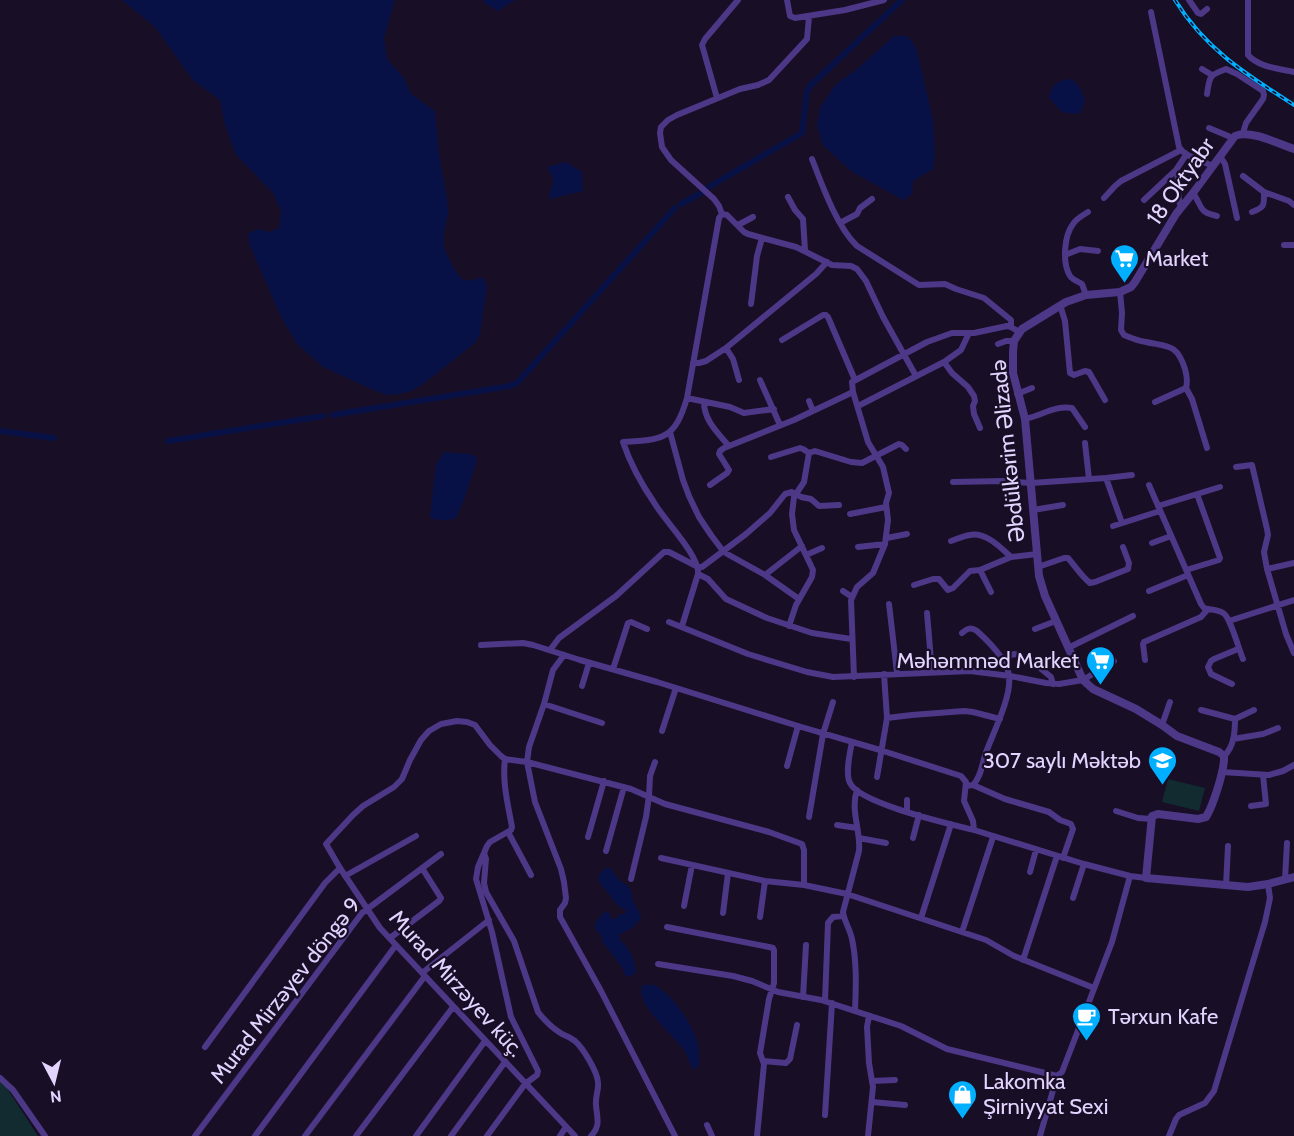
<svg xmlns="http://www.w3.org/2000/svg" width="1294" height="1136" font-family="Cabin,sans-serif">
<rect width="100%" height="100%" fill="#180e26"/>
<path fill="#112b31" d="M1168,779L1205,788L1199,811L1162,802Z
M0,1081L5,1085L38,1136H0Z"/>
<path fill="#081145" d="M122,0H395L384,38L387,59L404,78L411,94L435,111C437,130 438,149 441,167C444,181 447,194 448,209C448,221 442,233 444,246C445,252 456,274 461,278C469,284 475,277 483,278L487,286L480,334L475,343L423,384L412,391L398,394L388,395L378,392L323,367L297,344L281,317L250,246L248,234L257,229L270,232L279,228L281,211L273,193L236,155L225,125L220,100L193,80L155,27Z
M484,0H515L498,11L483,2Z
M894,36H907L916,47L933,120L935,155L933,169L913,181L912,194L903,200L851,171L823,145L817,126L820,108L836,84L857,69Z
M1072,79L1080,88L1085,101L1080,113L1074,114L1062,112L1049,98C1052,83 1057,81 1072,79Z
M566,162L582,172L583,191L549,199C550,181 559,187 547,167Z
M444,452L469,454L476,456L477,460L464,500L456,518C449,521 439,520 432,519L430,516L436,464Z
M606,868H610L619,880L628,886L632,892V898L640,914L641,919L632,928L619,935L620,940C631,949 634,959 636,973L628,977L625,975L623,969L602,941V937L595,928V923L602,914L608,911L612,919H615L620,914H625L626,910C615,905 615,902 608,893C602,884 591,879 606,868Z
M642,985C647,985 652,984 656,986C672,994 695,1028 698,1045C699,1051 699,1058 699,1064L696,1069L692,1068L685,1051L652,1014L645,1004L641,993Z"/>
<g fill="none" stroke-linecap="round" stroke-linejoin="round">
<path stroke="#081145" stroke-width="6" d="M707,188L802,133L807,91L810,86L902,0
M681,204L701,193
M332,415L510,386L517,383L675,208
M0,431L54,438
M168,441L323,416"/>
<path stroke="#4c3887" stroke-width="6" d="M787,0L790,16L795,18L845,10L884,0
M1189,0L1198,13L1201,14L1207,9
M1248,0V55C1258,67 1280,69 1294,72
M1151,12L1179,147C1186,158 1202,160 1212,166
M1202,69L1212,75
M1207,94C1210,76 1208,76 1226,69L1237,74L1263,91L1264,95L1263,99L1246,123L1243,133
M717,98L702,45L705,39L738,0
M1209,128L1233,138
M1220,156L1225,164L1237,218
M812,159C822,185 837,227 857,246L919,285L945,284L956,289L984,298L1011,320V327
M1176,170C1180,182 1176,196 1181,207
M1243,176L1264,192L1289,201L1294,205
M1193,193C1203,207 1198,212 1217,216
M788,197L795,210L803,219L805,250
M1104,198L1115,186L1121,181L1181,150
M1144,200L1176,170L1186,155
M1252,212C1265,207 1264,206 1264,192
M722,214L727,215L744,232L748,234L796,247L832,265L851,266L857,269L866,281L883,317L916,376
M840,223L857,214L860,208L872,199
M738,225L753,217
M1284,245H1294
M1065,255L1080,249L1098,251
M1120,292L1122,313L1121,330L1124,335C1131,338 1139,341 1146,342C1169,347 1177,344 1185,369C1187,376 1188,381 1186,388L1192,399L1207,448
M1086,295L1082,284C1079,282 1073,280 1070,276C1062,263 1064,236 1073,224C1076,219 1083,215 1088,212
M751,304L757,256L762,238
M1060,305L1065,321L1070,373L1074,375L1085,371L1089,372L1105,400
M782,340L823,315H826L828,317L855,380
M998,344L1006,341H1014
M726,348L733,359L739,380
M944,362L952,373L968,387L974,396L975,401L973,406L974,414L980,428
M693,363H699L706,361L726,348L816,274L827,262
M760,380L780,425
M1017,394L1032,388
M687,398L730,407L744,413L774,409
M809,401L813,411
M704,402C704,420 717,432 728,445
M1155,402L1186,388
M858,406L944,362L961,350L969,333
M1025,419C1041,416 1055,405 1072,408L1085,427
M670,432L683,480L689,496L699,517L711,535L723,551L729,555L765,575L799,599
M1085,443L1089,479
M771,457L800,448L803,449L809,453
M1236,467L1252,465L1267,529L1268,535L1264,552L1267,569L1286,634L1294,653
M1106,478L1122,523
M953,482L1003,481L1031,483L1106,478L1132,475
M710,485L727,473L729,470L719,454L720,451L724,448L794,420L853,392
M1149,485L1201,604L1204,608C1210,610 1218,609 1223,613C1230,616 1239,650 1243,659
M1158,506L1220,487
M1033,510L1063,505
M850,514L886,507
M1113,526L1160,511
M887,538L907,534
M951,541C957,539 963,536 970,535C986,532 1000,547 1011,557
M1152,543L1171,536
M858,547L885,544
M806,555L822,548
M1038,567L1064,558H1068C1075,566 1082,577 1090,583L1095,582L1128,569L1129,563L1123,547
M1267,569L1294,563
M980,570L991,592
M1186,570L1219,560L1220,558L1197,494
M698,574L708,579L726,599L767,618L812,633L851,639
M765,575L802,546
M914,585L933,579H939L948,590L953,588L970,571L980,570L1011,557L1037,554
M843,591L852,597
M1149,591L1188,575
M889,604L897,673
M927,613L932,672
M1229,621L1294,600
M669,622L748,654L807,672L833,677L970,671L1010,676L1046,683L1059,684L1083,680L1114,661
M682,626L698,574C700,556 665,521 655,504C642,485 630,463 623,442C663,440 675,439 687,398L719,218L722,214L719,206L714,199L671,160L662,147L660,133L661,127L668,120L677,115L740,89L758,85L769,80L807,39L809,17
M789,626L796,605L812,577L813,570L794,530L792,514L794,497L804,482L809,453L815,451L851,462L862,463L899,444L902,445L906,449
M1035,629L1056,621
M962,633C968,628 971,627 977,631C988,641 1008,661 1009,676C1012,697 992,735 985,755C982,765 981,777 973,785L966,786
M481,645L523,643L533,645L580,660L657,682L798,726L880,750L961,776L966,782L964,801L973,821L974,830L1084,864L1130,876L1146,878
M1068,648L1133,616
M550,650L559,638L616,596L664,552H669L698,567H702L746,534L770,513L785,494L792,492L801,497L811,499L819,506L839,505
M564,655L553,670L544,704L529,747L527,762L535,802L561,869L564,882L566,898L565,903L560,910V917L601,991L675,1136
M1002,659L1014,654L1019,655L1022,659L1034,663L1051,677L1053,684
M1145,660L1143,644L1144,642L1201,617L1208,609
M613,669L628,623L631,622L647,629
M854,677L851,600L857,587L873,573L885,544L888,520L886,503L889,493L883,467L868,442L853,392L852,382L927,342L952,333H974L1007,326L1011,327L1019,332
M1232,684L1211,674L1208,667L1211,661L1214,659L1238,649
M582,686L589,663
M544,704L602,723
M1201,710L1235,719C1235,732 1234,747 1224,756
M887,718L912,715L964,711L973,712L1000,719
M1235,719L1254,710
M1162,725L1170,702
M662,731L676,688
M1233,739L1263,734L1278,728
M852,742C850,752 845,774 850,783C860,804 950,824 974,830
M787,766L798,726
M1222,772L1269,775L1283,771L1294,765
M877,777L887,718L884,674
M973,785L1005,799L1049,812L1060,820L1071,824L1073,829L1063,858
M907,800V811
M1251,806L1266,804L1263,775
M1116,811L1138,818L1151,819
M809,817L823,734L833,702
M837,825L857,828
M508,832L531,875
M588,837L604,781
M859,838L886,843
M913,838L919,815
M606,851L624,787
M484,853L486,859L484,883L486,892L514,941L538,1012C545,1021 552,1028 562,1034C567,1036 571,1038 575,1041C583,1048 597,1071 598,1082C599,1090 595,1097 596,1105C597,1118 601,1126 591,1136
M661,858L765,881L804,885L847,894L986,940L1014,956L1094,988
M1030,872L1036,850
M345,876L416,836
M631,879L646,817L649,796L650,776L655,762
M1285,879L1287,843
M1226,886L1228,846
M1073,898L1084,864
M684,906L692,865
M723,913L728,873
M760,917L765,881
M921,918L951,824
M667,927L769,947L773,948L774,950V983L769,999L760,1053L764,1064L757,1136
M962,932L993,837
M390,938L439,901L441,898L422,868
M1023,960L1057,856
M658,964L733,976L752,981L778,992L821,1000L901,1026L947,1049L1057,1076L1062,1072L1112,942L1130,876
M422,973L489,920
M803,997L806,945
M825,1001L828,923L833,917L843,916
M855,1011C856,987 857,962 852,939C850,929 844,921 843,912L859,851C861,831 850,810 857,790
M205,1047L325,883L340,868
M763,1061L786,1063L790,1059L797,1025
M0,1078L13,1090L45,1136
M872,1081L895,1080
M872,1102L905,1105
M825,1115L832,1003
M707,1125L712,1136
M195,1136L362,913L441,854
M255,1136L396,945
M305,1136L425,976
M356,1136L453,1007
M416,1136L485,1041
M451,1136L505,1062
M487,1136L525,1084L537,1075L538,1071L511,1017L492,932L476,879L478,867L487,846L490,842L511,830L512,827C508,805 502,782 505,759
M560,1136L566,1127
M575,1136L380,928L340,868L326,844L353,815L363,806L394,787L402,779L410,760L421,740L429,731L441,724L457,721L467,722L475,725L490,745L501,756L505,759L527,762L631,789L665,804L769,832L802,844L804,850V885
M868,1136L873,1087L869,1063L867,1027L869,1016
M1040,1136L1057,1076
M1169,1136L1176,1119L1179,1115L1205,1103L1214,1091L1265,922L1270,898L1268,884"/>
<path stroke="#4c3887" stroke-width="8" d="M1294,149C1279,144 1250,129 1235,136L1193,193L1176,214L1135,282L1131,287L1120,292L1086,295L1066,302L1022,329L1014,341L1013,352V373L1025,419L1039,576L1045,596L1083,680L1093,689L1136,709L1162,725L1177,736L1219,752L1224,756C1225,769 1213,806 1206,817L1198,819L1158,814L1152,816L1146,878L1248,887L1268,884L1294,877"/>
<defs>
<path id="rail" d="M1175,0C1205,49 1247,75 1294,105"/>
</defs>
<use href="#rail" stroke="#00afff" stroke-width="4"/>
<use href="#rail" stroke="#180e26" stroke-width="1.5" stroke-dasharray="4.5" stroke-linecap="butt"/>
</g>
<defs>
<symbol id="supermarket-pin" viewBox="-11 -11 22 30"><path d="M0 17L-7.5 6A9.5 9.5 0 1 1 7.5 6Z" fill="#00afff" stroke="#180e26"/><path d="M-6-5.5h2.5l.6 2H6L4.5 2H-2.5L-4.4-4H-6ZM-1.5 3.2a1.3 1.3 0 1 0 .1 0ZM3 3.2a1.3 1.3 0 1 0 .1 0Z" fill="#fff"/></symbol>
<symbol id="school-pin" viewBox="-11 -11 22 30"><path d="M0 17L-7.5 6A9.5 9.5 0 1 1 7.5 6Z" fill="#00afff" stroke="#180e26"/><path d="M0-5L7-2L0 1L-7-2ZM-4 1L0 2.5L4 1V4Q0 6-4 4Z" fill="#fff"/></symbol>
<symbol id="cafe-pin" viewBox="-11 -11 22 30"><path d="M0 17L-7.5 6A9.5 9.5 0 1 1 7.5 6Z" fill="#00afff" stroke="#180e26"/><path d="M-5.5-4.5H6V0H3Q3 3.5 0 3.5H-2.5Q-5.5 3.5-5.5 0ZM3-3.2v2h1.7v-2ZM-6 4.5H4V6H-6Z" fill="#fff"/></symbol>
<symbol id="shop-pin" viewBox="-11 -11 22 30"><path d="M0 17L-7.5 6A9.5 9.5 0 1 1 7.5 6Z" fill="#00afff" stroke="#180e26"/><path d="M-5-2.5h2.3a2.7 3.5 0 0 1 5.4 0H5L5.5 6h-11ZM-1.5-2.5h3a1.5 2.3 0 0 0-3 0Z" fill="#fff"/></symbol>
</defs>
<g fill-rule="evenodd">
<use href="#supermarket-pin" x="1108" y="242" width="33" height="45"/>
<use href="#supermarket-pin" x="1084" y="644" width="33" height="45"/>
<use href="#school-pin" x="1146" y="744" width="33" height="45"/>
<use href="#cafe-pin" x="1070" y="1000" width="33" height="45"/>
<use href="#shop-pin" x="946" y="1078" width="33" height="45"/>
</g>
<g text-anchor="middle" stroke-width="4.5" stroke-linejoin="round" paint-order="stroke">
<g font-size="22" fill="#e2d4ff" stroke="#180e26">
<text transform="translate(1180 181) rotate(-55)" y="8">18 Oktyabr</text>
<text transform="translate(1007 451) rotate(-96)" y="8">Əbdülkərim Əlizadə</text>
<text transform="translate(457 983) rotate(48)" y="8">Murad Mirzəyev küç.</text>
<text transform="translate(285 990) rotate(-52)" y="8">Murad Mirzəyev döngə 9</text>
</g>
<g font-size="22" fill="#e2d4ff" stroke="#180e26" text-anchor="start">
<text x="1145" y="266">Market</text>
<text x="1079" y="668" text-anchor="end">Məhəmməd Market</text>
<text x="1141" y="768" text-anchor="end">307 saylı Məktəb</text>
<text x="1108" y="1024">Tərxun Kafe</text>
<text x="983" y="1089">Lakomka<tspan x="983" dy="25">Şirniyyat Sexi</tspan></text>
</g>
</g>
<g transform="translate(54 1082) rotate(173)" stroke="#180e26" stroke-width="4.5" paint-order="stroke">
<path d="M0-4.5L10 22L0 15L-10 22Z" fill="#e2d4ff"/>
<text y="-9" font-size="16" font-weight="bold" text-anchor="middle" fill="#e2d4ff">N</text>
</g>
</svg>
